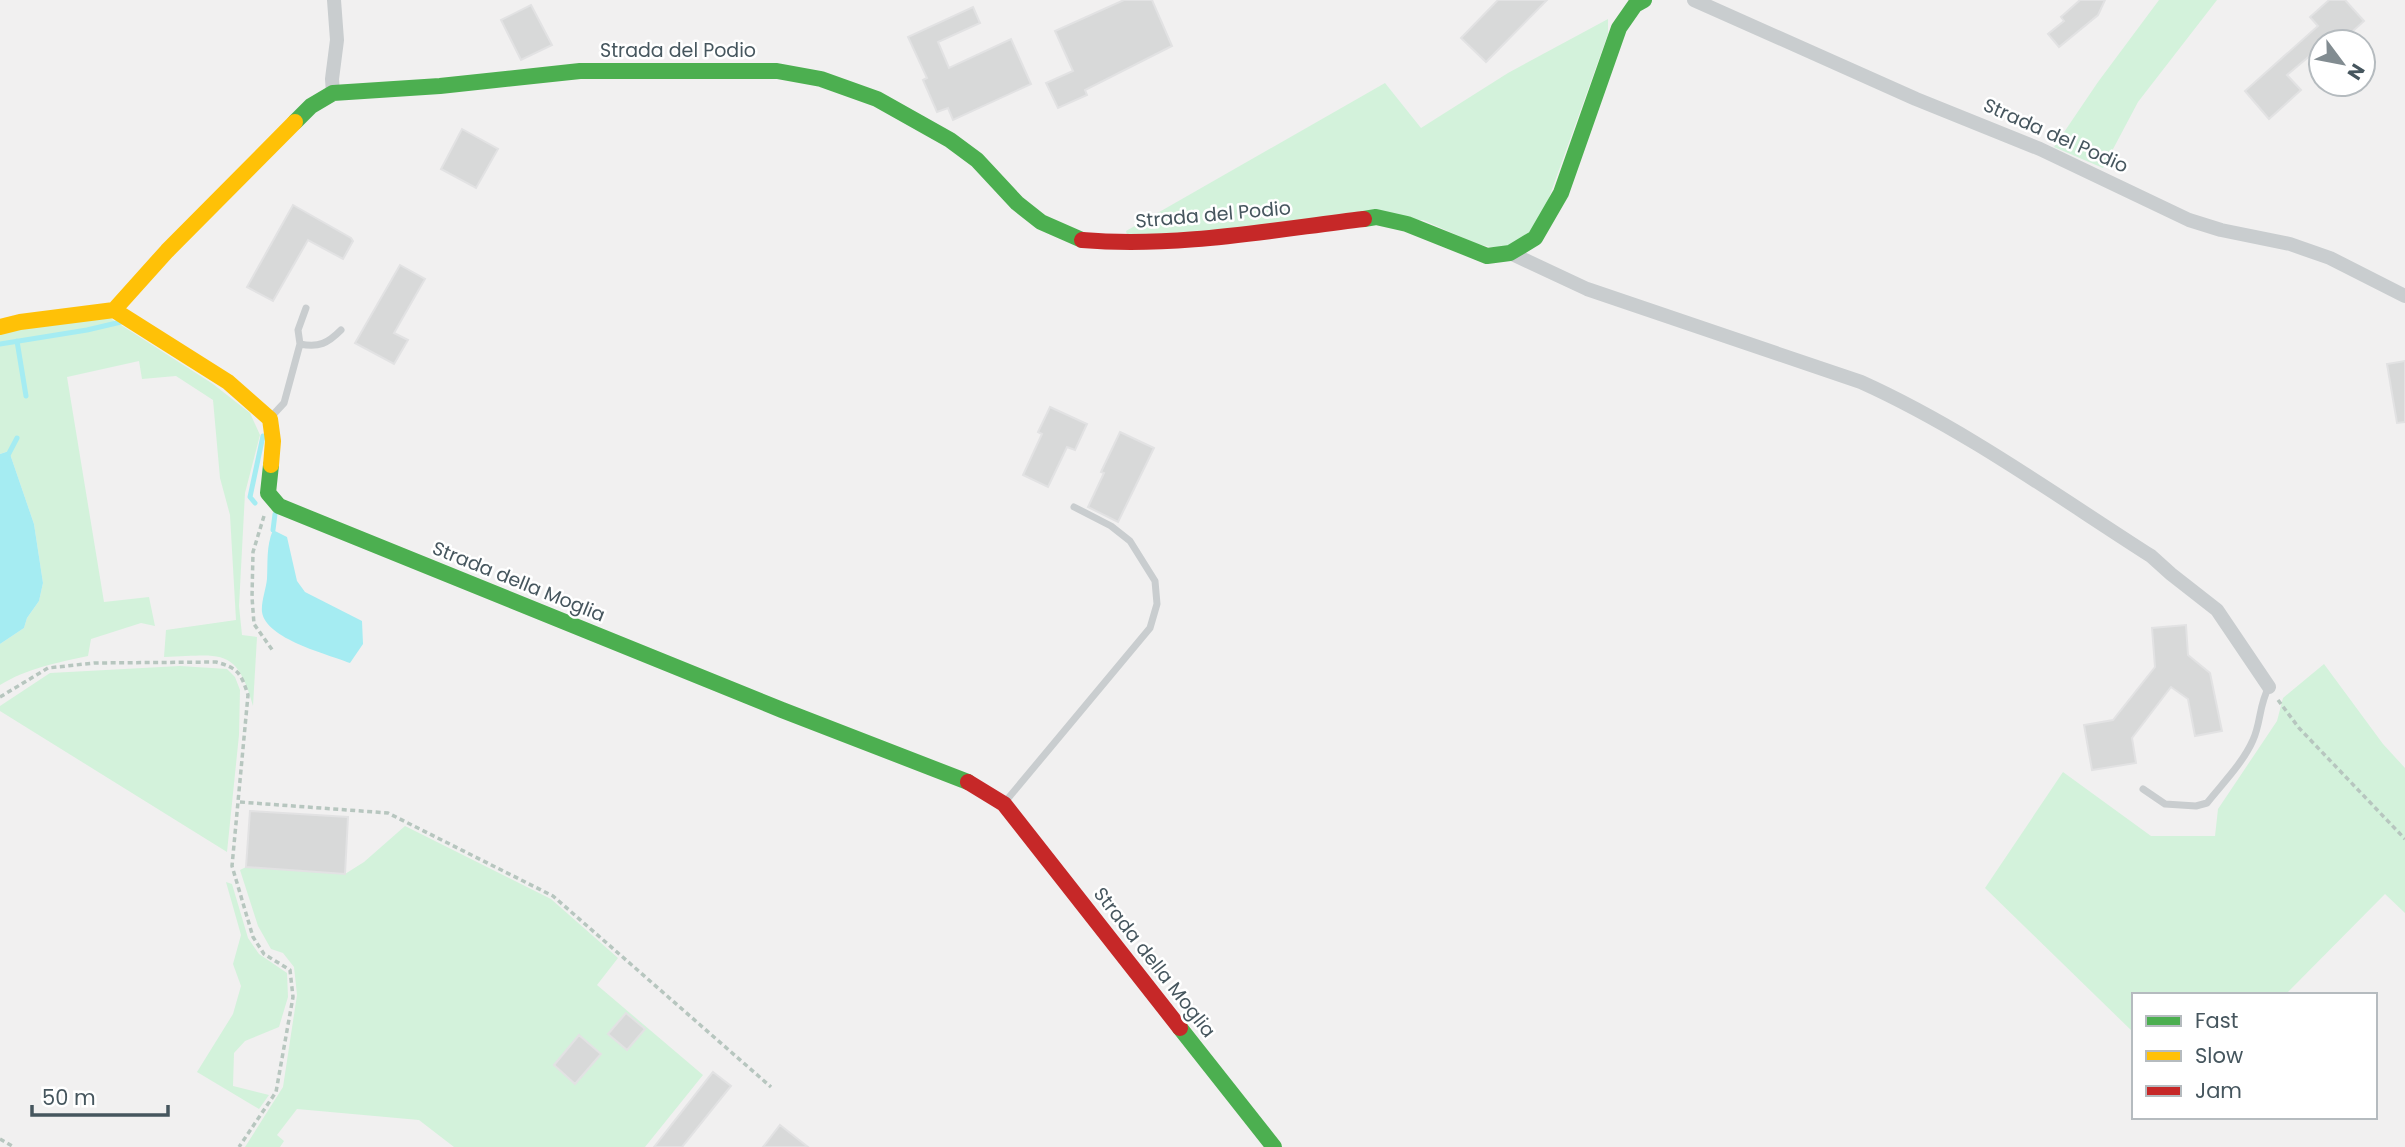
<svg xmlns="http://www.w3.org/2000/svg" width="2405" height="1147" font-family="Poppins,sans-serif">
<rect width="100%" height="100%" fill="#f1f0f0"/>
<path fill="#d3f2db" d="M2159,0H2217L2138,102L2103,168L2054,147L2098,82Z
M1608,19V34L1542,217L1519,244L1500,249L1477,244L1423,220L1128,239L1126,231L1385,83L1421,128L1508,73Z
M107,316L213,384L250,413L260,435L245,493L239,606L242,635L257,637L253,706C236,645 220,656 164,657L166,630L236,620L230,515L220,478L213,400L176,376L142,379L139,361L67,377L104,602L149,597L155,626L141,623L91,639L88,656C56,663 28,668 0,685V644L24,628L27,618L39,601L43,583L34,524L9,451L0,454V333Z
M2324,664L2383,744L2405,768V913L2385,894L2285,995H2134V1033L1985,888L2063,772L2151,836H2215L2218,809L2277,721L2283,698Z
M180,666L227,669L235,677L240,690L239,735L227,852L0,711V706L50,673Z
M405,826L551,899L618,958L597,985L703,1075L645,1147H454L419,1120L297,1109L277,1135L284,1141L280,1147H245L283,1087L297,995L294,967L283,953L271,949L258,926L240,870L246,867L345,874L364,862Z
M226,882L232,884L248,938L259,954L287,973L288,997L279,1027L245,1041L234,1053L233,1086L269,1095L259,1109L197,1072L233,1014L241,986L233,964L241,935Z"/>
<path fill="#a5ecf2" d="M9,451L34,524L43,583L39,601L27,618L24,628L0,644V454Z
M273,530L287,537L297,581L305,592L362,621L363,644L350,663C327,654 266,639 262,612C261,602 266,589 267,579C268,563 266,546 273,530Z"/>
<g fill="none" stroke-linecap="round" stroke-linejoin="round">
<path stroke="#a5ecf2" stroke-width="5" d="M17,341L26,396
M0,344L87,330L121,322
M0,465L6,459L17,438
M255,503L250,497L263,436
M273,530L275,514"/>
</g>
<path fill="#d8d9d9" stroke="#e2e2e3" stroke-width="2" d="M1124,0H1152L1172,46L1085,90L1087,95L1058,108L1046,83L1073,71L1055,31Z
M1498,0H1547L1486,62L1461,38Z
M2080,0H2105L2098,15L2059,47L2048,34L2064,21L2061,17Z
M2329,0H2345L2364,21L2341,42H2321V64L2312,54L2287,75L2301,90L2269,119L2245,91L2318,26L2310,17Z
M531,5L552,45L521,60L501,20Z
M973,7L980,23L938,42L949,68L1011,39L1031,84L953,120L948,108L937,112L923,80L927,78L908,37Z
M462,129L498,149L476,188L441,169Z
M293,205L351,238L353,241L343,259L308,240L273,301L247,287Z
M400,265L425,279L394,333L408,340L394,364L355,343Z
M2405,361V422L2397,423L2387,364Z
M1050,407L1087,424L1075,450L1067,447L1048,487L1023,475L1042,434L1038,432Z
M1120,432L1154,448L1118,522L1088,507L1104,473L1101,472Z
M2186,625L2188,655L2210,673L2222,731L2195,736L2188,699L2171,687L2132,738L2136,763L2092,770L2084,725L2113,720L2155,667L2152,628Z
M250,811L348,817L345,874L246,867Z
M626,1013L645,1029L627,1050L608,1034Z
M579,1035L601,1054L575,1084L554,1065Z
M713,1072L731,1086L682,1147H654Z
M780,1125L808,1147H763Z"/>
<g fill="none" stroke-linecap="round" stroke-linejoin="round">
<path stroke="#b7c6bf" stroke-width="3.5" stroke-dasharray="5 3.5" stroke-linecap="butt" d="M264,516L253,552L252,597L254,624L273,651
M0,697L48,668L94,663L216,662C238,668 241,673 248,695L232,866L253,937L264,954L290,970L293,997L276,1092L239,1147
M2278,700L2299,728L2405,839
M240,802L388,813L553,896L771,1087
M0,1139L14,1147"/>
<path stroke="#c9cdcf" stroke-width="7" d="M306,308L298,330L300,344C319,348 328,343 341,330
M271,417L284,403L300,344
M2143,789L2165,804L2196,806L2207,803C2222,784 2243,763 2253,740C2261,723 2259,704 2269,687
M1005,802L1150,628L1157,604L1155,581L1130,541L1111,526L1074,507"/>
<path stroke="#c9cdcf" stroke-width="14" d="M1694,0L1916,99L2040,149L2189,220L2221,230L2290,244L2330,258L2405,296
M333,93L332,79L337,40L334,0
M1510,253L1587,289L1861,382C1963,428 2057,496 2151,556L2171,574L2217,610L2269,687"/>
<path stroke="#4caf50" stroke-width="16" d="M295,122L311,106L333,93L440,86L580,71H777L821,79L877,99L950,140L977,160L1017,203L1041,222L1082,240
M1364,219L1376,217L1407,224L1487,256L1510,253L1535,238L1561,193L1619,28L1635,5L1644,0
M271,465L268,493L279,506L782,710L968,782
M1180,1028L1274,1147"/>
<path stroke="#ffc107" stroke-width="16" d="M114,310L228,382L270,419L273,441L271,465
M0,327L20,322L114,310L167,251L295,122"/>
<path stroke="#c62828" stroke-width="16" d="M1082,240C1176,248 1271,230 1364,219
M968,782L1004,804L1180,1028"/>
</g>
<g text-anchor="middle" stroke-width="5" stroke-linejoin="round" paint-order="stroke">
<g font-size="19" fill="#46565e" stroke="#fff">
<text x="678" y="57">Strada del Podio</text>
<text transform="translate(2056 135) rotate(24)" y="7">Strada del Podio</text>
<text transform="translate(1213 214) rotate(-5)" y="7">Strada del Podio</text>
<text transform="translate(519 581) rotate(22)" y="7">Strada della Moglia</text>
<text transform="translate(1155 962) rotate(52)" y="7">Strada della Moglia</text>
</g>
</g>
<rect x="2132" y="993" width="245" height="126" fill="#ffffff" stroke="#b5bbbf" stroke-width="2"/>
<rect x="2146" y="1016" width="35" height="10" fill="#4caf50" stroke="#b5bbbf" stroke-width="2"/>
<text x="2195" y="1028" font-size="21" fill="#46565e">Fast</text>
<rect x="2146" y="1051" width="35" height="10" fill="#ffc107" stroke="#b5bbbf" stroke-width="2"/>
<text x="2195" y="1063" font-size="21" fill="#46565e">Slow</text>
<rect x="2146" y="1086" width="35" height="10" fill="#c62828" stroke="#b5bbbf" stroke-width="2"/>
<text x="2195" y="1098" font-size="21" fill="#46565e">Jam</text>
<g transform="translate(2342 63) rotate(122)"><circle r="33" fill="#ffffff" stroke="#b5bbbf" stroke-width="2"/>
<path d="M0-5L12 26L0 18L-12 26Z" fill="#828c91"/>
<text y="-10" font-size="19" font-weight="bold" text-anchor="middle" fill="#46565e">N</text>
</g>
<path d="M32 1105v10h136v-10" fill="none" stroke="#46565e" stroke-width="3.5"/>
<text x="42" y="1105" font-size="21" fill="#46565e" stroke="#ffffff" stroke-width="5" paint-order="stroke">50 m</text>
</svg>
